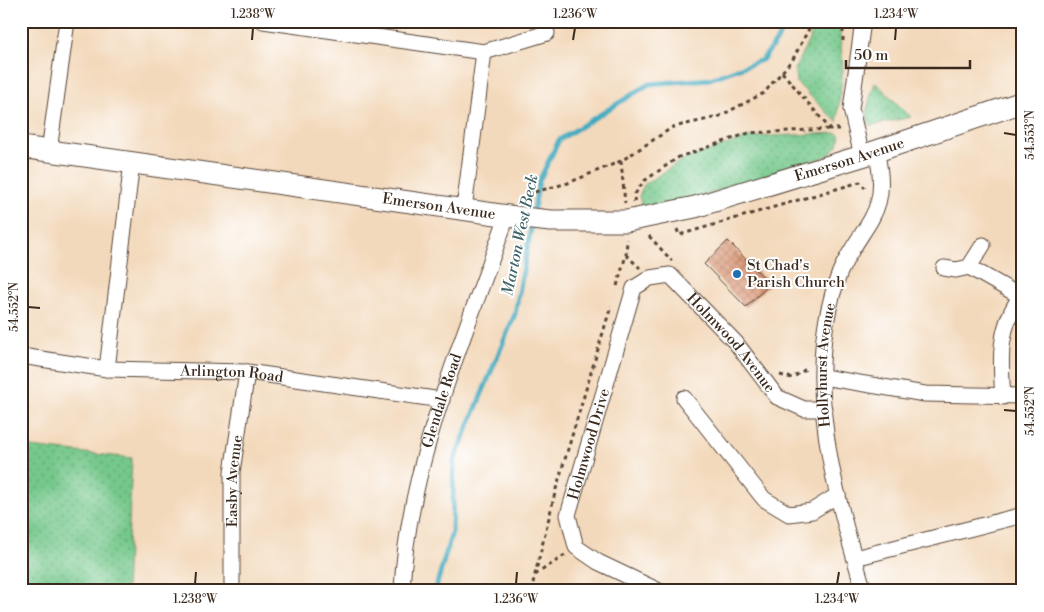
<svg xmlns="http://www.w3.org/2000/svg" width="1044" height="612" font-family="'Libre Bodoni',serif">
<defs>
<pattern id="grass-dots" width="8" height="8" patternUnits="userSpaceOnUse" patternTransform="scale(1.25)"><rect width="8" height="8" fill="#75c88b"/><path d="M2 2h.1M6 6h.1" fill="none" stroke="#61a371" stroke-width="1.8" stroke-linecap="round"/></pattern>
<pattern id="building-cross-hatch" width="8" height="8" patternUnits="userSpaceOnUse" patternTransform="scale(1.25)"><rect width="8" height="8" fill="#de9a79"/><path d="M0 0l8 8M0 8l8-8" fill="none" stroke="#b57e63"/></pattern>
</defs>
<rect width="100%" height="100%" fill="#fff"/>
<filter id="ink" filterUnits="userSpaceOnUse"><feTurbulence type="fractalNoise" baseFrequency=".02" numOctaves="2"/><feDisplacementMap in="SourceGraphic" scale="10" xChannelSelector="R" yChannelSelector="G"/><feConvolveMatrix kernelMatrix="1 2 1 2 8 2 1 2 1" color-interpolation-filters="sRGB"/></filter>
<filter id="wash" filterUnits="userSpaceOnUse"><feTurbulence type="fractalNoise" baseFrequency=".0096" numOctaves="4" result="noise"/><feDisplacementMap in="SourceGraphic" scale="20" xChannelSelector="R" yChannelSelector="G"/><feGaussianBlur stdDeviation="1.12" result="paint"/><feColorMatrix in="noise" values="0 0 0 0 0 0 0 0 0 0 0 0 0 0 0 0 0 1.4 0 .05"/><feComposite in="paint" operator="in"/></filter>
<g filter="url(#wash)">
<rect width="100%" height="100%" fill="#f3d9bb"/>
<path fill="url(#grass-dots)" stroke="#587954" d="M818,21H839L843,69L837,122L796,82L795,68Z
M875,82L911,117L870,126C863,112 871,96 875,82Z
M837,133L840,135L838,145L828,156L697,198L642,207L639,196L644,185L682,160L749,137Z
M21,446L132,458L126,591H21Z"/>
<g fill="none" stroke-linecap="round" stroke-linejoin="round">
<path stroke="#41aac0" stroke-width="5" d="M533,214L539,181L559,140L649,84L710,79L762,60L778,39L784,21
M435,591L452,532L454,461L515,314L532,223"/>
</g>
<g id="blocks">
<path fill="url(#building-cross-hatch)" d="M728,241L770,284L746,307L704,264Z"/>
</g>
</g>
<g filter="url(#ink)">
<use href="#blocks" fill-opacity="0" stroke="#574436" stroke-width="1"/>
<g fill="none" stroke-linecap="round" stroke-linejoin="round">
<defs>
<g id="street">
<path d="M263,21L484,52L464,209"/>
<path d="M484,52L547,33"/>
<path d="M49,151L67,21"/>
<path d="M862,156L851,109L863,21"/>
<path d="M969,267L1020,296"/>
<path d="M944,268L956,270L969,267L983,245"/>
<path id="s1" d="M21,356L107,369L247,372L442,400"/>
<path d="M107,369L132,162"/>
<path d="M823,377L925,394L1023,396"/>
<path d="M1003,397C1000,359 998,325 1023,293"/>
<path d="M684,398L764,499L789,514L812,511L838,495"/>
<path d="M855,558L1023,515"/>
<path id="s2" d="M232,591V472L247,372"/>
<path id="s3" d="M402,591C407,465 466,334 507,216"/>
<path id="s4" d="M659,591L598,562L576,547L568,515L634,288L650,278L670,275L736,343L777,397L804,409H824"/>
<path id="s5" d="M864,591C839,506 811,412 826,323C829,307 834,287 840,272C863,221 892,215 876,151"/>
</g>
<g id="secondary">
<path id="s6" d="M21,147L523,218L551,221H627L695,207L862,156L1023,102"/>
</g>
</defs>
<use href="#street" stroke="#574436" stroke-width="17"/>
<use href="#secondary" stroke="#574436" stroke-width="23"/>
<path stroke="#574436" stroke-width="3" stroke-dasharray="4 4" stroke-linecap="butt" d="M843,21V43
M782,72L830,129H839
M621,161L625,203
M527,194L568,183L621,161L673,127L718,117L764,93L793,59L813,21
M634,202L635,194L644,181L679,157L749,133L830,129
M677,229L679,235L860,182L865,188
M649,236L672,261
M626,255L640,268
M617,286L626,255L627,239
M780,375L792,378L806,369
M535,575L565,555
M531,591L556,489L611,306"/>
<use href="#street" stroke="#fff" stroke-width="15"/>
<use href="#secondary" stroke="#fff" stroke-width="21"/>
</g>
</g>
<path fill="none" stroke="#3b2a1e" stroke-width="2" d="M252,40L253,28M573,40L575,28M895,40L896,28M1004,133L1016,135M28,307L40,308M1004,410L1016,411M195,584L196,572M516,584L517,572M837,584L839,572"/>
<circle fill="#1f6fb2" stroke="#fff" stroke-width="2" cx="737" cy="274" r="5"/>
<g text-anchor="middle" stroke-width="4" stroke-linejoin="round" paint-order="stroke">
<g font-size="15" fill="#3b2a1e" stroke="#fff">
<text dy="5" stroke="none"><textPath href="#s6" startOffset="842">Emerson Avenue</textPath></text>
<text dy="5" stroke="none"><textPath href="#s6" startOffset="422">Emerson Avenue</textPath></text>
<text dy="5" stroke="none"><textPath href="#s4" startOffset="494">Holmwood Avenue</textPath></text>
<text dy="5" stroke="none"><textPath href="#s5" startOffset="231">Hollyhurst Avenue</textPath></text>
<text dy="5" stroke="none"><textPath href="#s1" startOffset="212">Arlington Road</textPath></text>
<text dy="5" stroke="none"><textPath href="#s3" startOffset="195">Glendale Road</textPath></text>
<text dy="5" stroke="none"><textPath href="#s4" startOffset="201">Holmwood Drive</textPath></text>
<text dy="5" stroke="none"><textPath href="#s2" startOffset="110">Easby Avenue</textPath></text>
</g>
<g font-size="15" fill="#3b2a1e" stroke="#fff" text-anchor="start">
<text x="747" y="270">St Chad's<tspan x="747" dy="17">Parish Church</tspan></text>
</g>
<g font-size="16" font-style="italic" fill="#3e6467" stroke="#fff">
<text transform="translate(519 235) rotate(-78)" y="6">Marton West Beck</text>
</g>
</g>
<rect width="1044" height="612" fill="none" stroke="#fff" stroke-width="55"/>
<path d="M846 60v8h124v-8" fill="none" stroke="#3b2a1e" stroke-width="2.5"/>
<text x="854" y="60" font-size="15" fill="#3b2a1e" stroke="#ffffff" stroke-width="4" paint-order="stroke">50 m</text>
<rect x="28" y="28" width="988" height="556" fill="none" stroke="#3b2a1e" stroke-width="2"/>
<g font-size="12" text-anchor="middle" fill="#3b2a1e">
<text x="253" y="18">1.238°W</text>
<text x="575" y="18">1.236°W</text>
<text x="896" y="18">1.234°W</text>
<text transform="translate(1030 135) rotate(-90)" y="4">54.553°N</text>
<text transform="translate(14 307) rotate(-90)" y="4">54.552°N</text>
<text transform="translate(1030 411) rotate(-90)" y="4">54.552°N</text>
<text x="195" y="603">1.238°W</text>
<text x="516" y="603">1.236°W</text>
<text x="837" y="603">1.234°W</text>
</g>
</svg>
